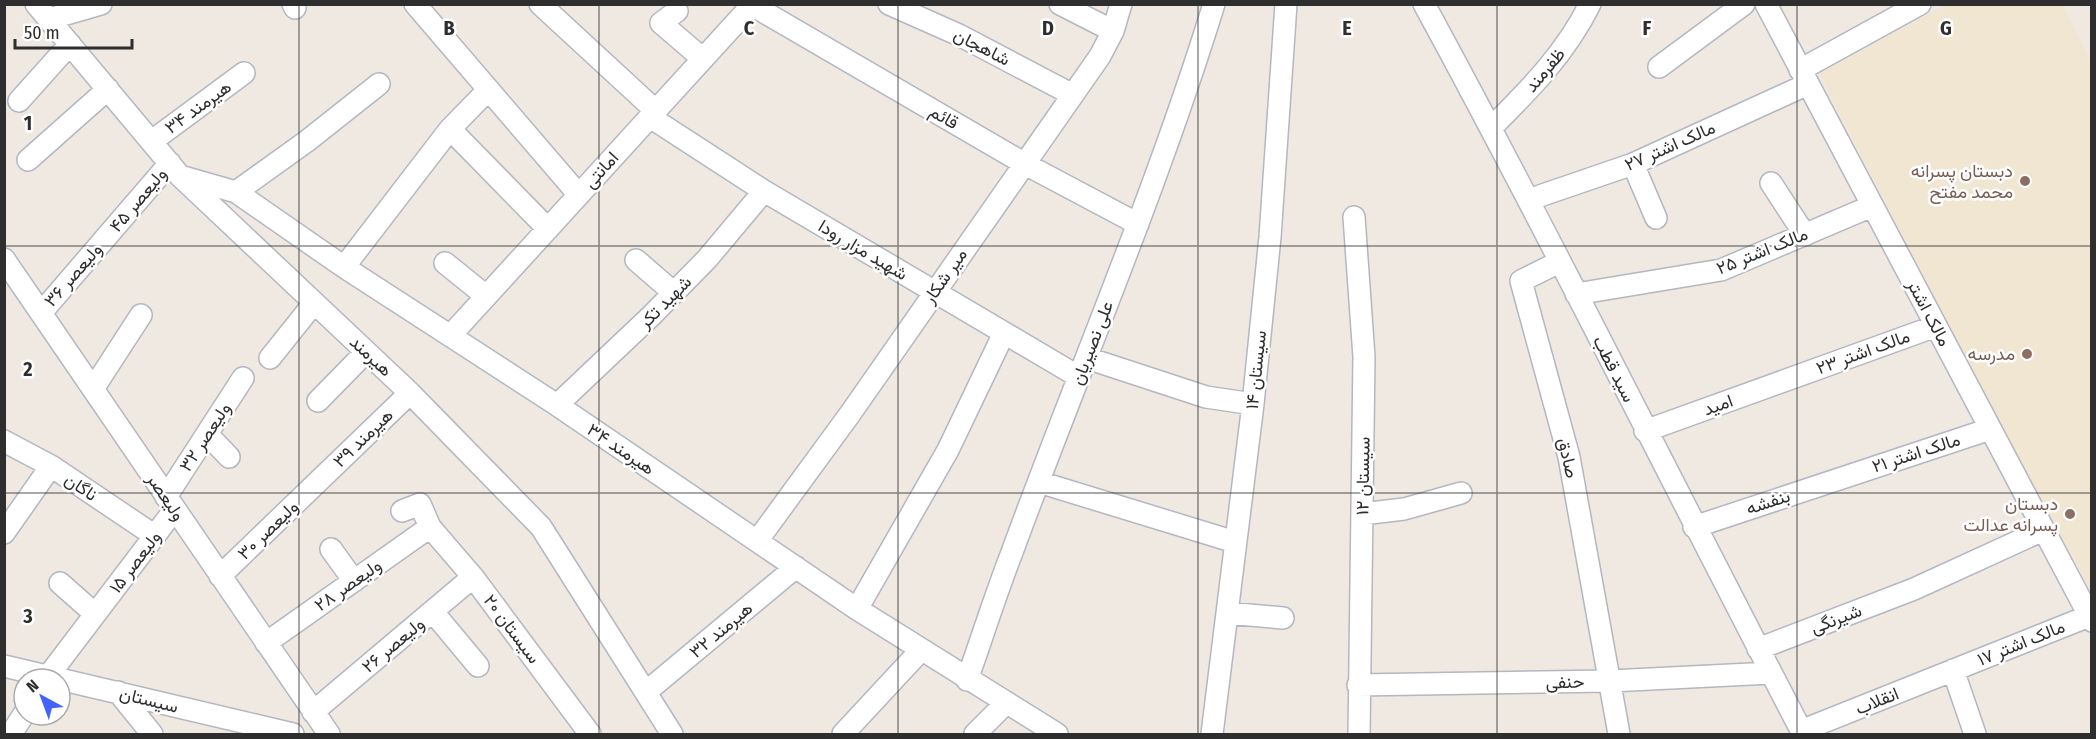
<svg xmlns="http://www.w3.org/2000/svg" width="2096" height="739" font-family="'Fira Sans Condensed',Vazirmatn,sans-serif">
<rect width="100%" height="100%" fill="#efe9e1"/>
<path fill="#f0e6d1" d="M1947,4L2063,5L2091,62V591L2007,437L1819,74Z"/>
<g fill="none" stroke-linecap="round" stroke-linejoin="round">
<defs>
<path id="minor" d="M36,4L180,176L410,393L541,527L672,734
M293,4L295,8
M415,4L579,195
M540,4L656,111
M889,4L959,35L1073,95
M1060,4L1113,31
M1424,4C1555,245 1676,491 1803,734
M1766,4L2092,621
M752,5L1025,164L1138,224
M677,11L661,23L703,59
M49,19L101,4
M1659,67L1744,4
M1800,70L1920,4
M19,101L70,44
M650,117L764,191L1079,377
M1491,128C1529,90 1566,53 1590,4
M450,129L548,229
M152,141L244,73
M28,160L108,89
M1633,164L1656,218
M180,176L236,192L344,267L557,405L857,609L1057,734
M1771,183L1805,235
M236,192L307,141L379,84
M1528,200L1633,164L1808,84
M1354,217L1364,357L1359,734
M4,259L329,734
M636,260L674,293
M1559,262L1521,281L1569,457L1619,734
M445,263L486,296
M344,267L450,129L488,90
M1576,294L1721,270L1872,206
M41,313L170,163
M450,336L753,4
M270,358L314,303
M1087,358L1206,397L1253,404
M93,389L141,315
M318,401L366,352
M557,405L651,316L707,259L764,191
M1645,431L1936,326
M207,434L229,457
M4,441L51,466L155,536
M1039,482L1235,542
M166,497L243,378
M402,511L420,504L430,527L473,577L590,734
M1362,514L1404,509L1461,493
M1694,527L1990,429
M4,533L51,466
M757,541L850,414L1100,56L1113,31L1121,4
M331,549L354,581
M220,576L410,393
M60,583L95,614
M857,609L948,450L1004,333
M433,612L478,666
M1227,613L1283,618
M266,643L430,527
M1758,649L1914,589L2043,530
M4,666L293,734
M1953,670L1975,734
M46,679L175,509
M967,680C982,638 995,596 1011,555C1078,372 1156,192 1214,4
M1358,685L1610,681L1771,673
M118,692L152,734
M646,692L796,567
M313,712L473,577
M1801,731L2089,616
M11,734L24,714
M843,734L921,650
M975,734L1006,703
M1212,734L1253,404L1270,237L1286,4"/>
</defs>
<use href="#minor" stroke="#b4b7c1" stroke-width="24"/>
<use href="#minor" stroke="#fff" stroke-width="21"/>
</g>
<path fill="none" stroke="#2e2e2e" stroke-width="1.5" stroke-opacity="0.55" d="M299,4V734M599,4V734M898,4V734M1198,4V734M1497,4V734M1797,4V734M4,246H2092M4,493H2092"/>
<g fill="#8d6e63" stroke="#fff" stroke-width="2">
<circle cx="2025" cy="181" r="6"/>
<circle cx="2027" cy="354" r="6"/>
<circle cx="2070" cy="514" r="6"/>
</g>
<g text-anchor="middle" stroke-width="5" stroke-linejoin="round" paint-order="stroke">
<g font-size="18" fill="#2e2e2e" stroke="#fff">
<text transform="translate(982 47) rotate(27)" y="6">شاهجان</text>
<text transform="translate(1545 70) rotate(-50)" y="6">ظفرمند</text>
<text transform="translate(198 107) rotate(-36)" y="6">هیرمند ۳۴</text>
<text transform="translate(944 117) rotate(30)" y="6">قائم</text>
<text transform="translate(1670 146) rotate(-24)" y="6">مالک اشتر ۲۷</text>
<text transform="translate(601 170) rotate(-48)" y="6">امانتی</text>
<text transform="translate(138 200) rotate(-50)" y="6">ولیعصر ۴۵</text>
<text transform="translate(863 250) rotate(31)" y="6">شهید مزار رودا</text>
<text transform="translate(1762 251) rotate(-22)" y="6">مالک اشتر ۲۵</text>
<text transform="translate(73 275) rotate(-49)" y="6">ولیعصر ۳۶</text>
<text transform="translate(945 276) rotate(-55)" y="6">میر شکار</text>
<text transform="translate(665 302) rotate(-45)" y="6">شهید تکر</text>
<text transform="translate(1929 313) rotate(62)" y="6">مالک اشتر</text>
<text transform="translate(1092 343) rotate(-69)" y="6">علی نصیریان</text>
<text transform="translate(1863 352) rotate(-20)" y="6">مالک اشتر ۲۳</text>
<text transform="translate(371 356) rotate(43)" y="6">هیرمند</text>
<text transform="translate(1614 369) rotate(63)" y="6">سید قطب</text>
<text transform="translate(1256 370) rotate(-84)" y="6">سیستان ۱۴</text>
<text transform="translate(1718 405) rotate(-20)" y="6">امید</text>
<text transform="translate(205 437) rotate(-57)" y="6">ولیعصر ۳۲</text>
<text transform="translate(363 438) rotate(-44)" y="6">هیرمند ۳۹</text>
<text transform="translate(621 449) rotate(34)" y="6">هیرمند ۳۴</text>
<text transform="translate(1916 453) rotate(-18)" y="6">مالک اشتر ۲۱</text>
<text transform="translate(1568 458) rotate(77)" y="6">صادق</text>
<text transform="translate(1363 476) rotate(-89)" y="6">سیستان ۱۲</text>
<text transform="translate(81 487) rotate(34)" y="6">ناگان</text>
<text transform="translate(166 497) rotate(56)" y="6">ولیعصر</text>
<text transform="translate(1768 502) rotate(-18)" y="6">بنفشه</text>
<text transform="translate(268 530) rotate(-44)" y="6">ولیعصر ۳۰</text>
<text transform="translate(135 562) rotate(-53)" y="6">ولیعصر ۱۵</text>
<text transform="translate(348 585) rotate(-35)" y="6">ولیعصر ۲۸</text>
<text transform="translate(1836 619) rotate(-21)" y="6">شیرنگی</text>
<text transform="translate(512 629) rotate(53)" y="6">سیستان ۲۰</text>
<text transform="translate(721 630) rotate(-40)" y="6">هیرمند ۳۲</text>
<text transform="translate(2021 643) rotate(-22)" y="6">مالک اشتر ۱۷</text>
<text transform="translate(393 645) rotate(-40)" y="6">ولیعصر ۲۶</text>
<text transform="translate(1565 682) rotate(-1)" y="6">حنفی</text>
<text transform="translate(149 700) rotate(14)" y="6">سیستان</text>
<text transform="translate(1877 701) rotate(-22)" y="6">انقلاب</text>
</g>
<g font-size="18" fill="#785e54" stroke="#fff" text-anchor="end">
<text x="2013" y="177">دبستان پسرانه<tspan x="2013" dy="21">محمد مفتح</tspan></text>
<text x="2015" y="360">مدرسه</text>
<text x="2058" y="510">دبستان<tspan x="2058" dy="21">پسرانه عدالت</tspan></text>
</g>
</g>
<g font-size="20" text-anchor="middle" font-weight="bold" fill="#2e2e2e" stroke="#fff" stroke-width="5" stroke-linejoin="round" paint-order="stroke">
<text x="449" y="35">B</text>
<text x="749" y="35">C</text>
<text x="1048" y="35">D</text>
<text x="1347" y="35">E</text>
<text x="1647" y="35">F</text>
<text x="1946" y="35">G</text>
<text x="28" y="130">1</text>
<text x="28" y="376">2</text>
<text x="28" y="623">3</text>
</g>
<rect width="2096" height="739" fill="none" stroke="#2e2e2e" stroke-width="12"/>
<g transform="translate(42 697) rotate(319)"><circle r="28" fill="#ffffff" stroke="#ababab" stroke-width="1.5"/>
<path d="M0-4.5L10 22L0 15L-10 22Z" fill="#4264fb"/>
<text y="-9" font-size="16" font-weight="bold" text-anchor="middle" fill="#2e2e2e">N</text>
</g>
<path d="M15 39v9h117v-9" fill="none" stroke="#2e2e2e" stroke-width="3"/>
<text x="24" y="39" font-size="18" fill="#2e2e2e" stroke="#ffffff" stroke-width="4.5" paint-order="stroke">50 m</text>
</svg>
